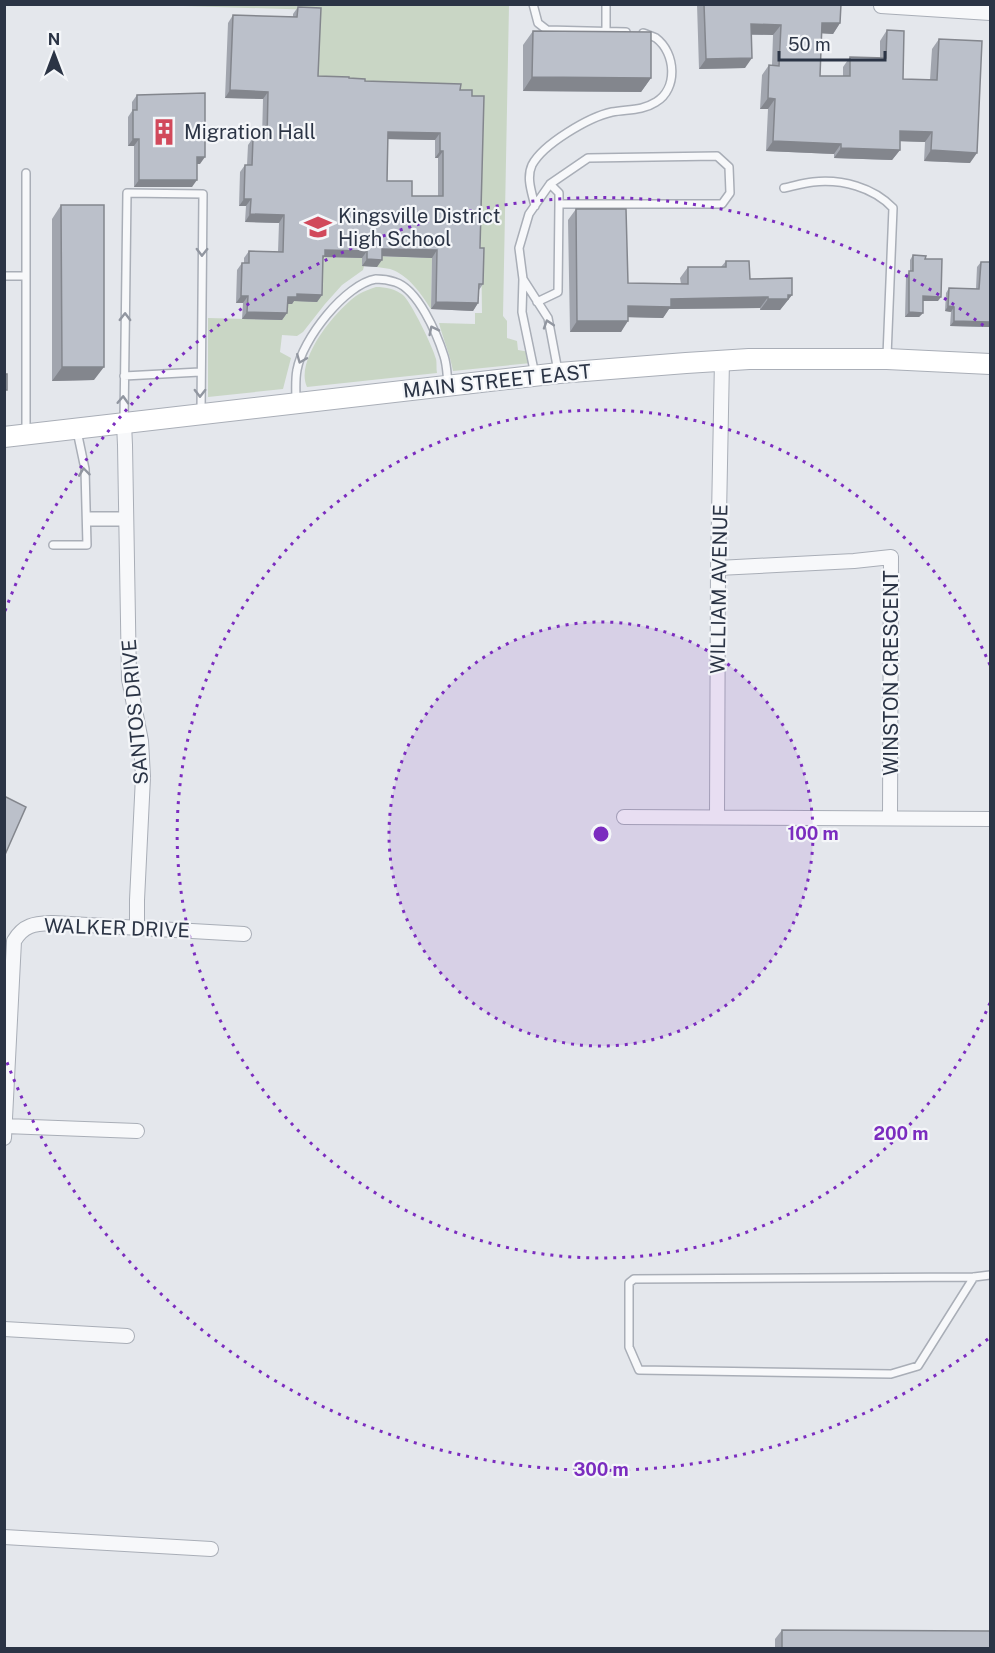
<svg xmlns="http://www.w3.org/2000/svg" width="995" height="1653" font-family="'Public Sans',sans-serif">
<rect width="100%" height="100%" fill="#e4e7ec"/>
<path fill="#c9d6c5" d="M151,5H509L503,316L507,321V338L517,341L518,350L530,352L531,363L453,371C450,354 443,339 439,323L475,324V313H482L479,103L313,83L318,10Z
M377,256L432,258L431,309C421,294 409,275 390,269C386,268 381,268 377,267Z
M320,257L362,258V266H364L363,270L342,285L325,304L303,332L297,336L282,335L280,352L291,358L283,389L208,397V318L282,320L283,304Z
M376,287C386,287 395,289 403,295C411,302 433,347 436,359C437,363 436,368 437,373L307,387C294,360 337,308 359,294C364,291 370,289 376,287Z"/>
<g fill="none" stroke-linecap="round" stroke-linejoin="round">
<defs>
<path id="service" d="M533,4L538,23L547,30L626,32
M606,30V4
M26,173V432
M784,188C794,186 803,183 813,182C842,179 873,187 893,208L887,356
M535,206C532,193 526,178 532,165C543,144 589,117 612,112C627,109 642,111 656,102C678,89 676,53 656,38C652,36 648,35 643,33
M4,276H26
M523,279L548,318L558,371
M537,302L558,292L559,204
M535,375L522,312L523,279L519,248L529,214L550,184L588,158L717,156L729,167L730,193L722,204H559V193L550,184
M124,376L200,372
M296,402C296,391 295,380 297,370C302,340 345,284 376,279C382,279 389,280 395,282C418,289 437,334 444,356C447,365 447,375 448,384
M124,421L127,193L203,194L201,412
M87,516H126
M87,522H126
M53,545H87L85,469L77,431
M974,1277L918,1366L891,1374L639,1370L629,1347V1283L634,1279L974,1277L990,1275"/>
<path id="minor" d="M881,6L990,13
M124,424L125,445L129,679L141,741L143,777L137,900V929
M718,568L854,561L891,557L890,818
M624,817L990,819
M717,817L718,568L722,360
M5,1126L137,1131
M4,1138L14,941C24,924 35,924 53,923L244,934
M4,1329L127,1336
M4,1537L211,1549"/>
<path id="secondary" d="M4,437L559,373L686,363L749,359H887L990,364"/>
</defs>
<use href="#service" stroke="#a9aeb7" stroke-width="10"/>
<use href="#minor" stroke="#a9aeb7" stroke-width="16"/>
<use href="#secondary" stroke="#a9aeb7" stroke-width="22"/>
<use href="#service" stroke="#f7f8fa" stroke-width="7"/>
<use href="#minor" stroke="#f7f8fa" stroke-width="14"/>
<use href="#secondary" stroke="#fff" stroke-width="20"/>
</g>
<path fill="#a1a5ae" fill-rule="evenodd" d="M697,4H841L840,23L833,34L822,33L820,76H843V67L850,57L880,58V41L887,30L903,79L930,80L932,49L939,39L970,163L924,161L925,142L900,141V150L892,160L834,158V154L766,151L768,109H760L762,75L769,65H772L773,35H752L745,68L699,69Z
M298,7L318,76L349,78L365,81L460,90L480,248L483,284L479,290L478,303L473,311L431,309L432,258L382,256L377,267L362,266V258L324,257L323,258L322,295L317,302L294,301L292,304H287V313L282,320L242,319L243,303H236L237,270L242,263H244V258L249,251L278,252L279,223L245,222L246,206H239L240,172L245,165H247L248,145L253,138H262L263,99L225,98L228,23L233,15L293,17V14ZM388,139L435,140V158H438V196H412L387,181Z
M533,31L651,78L641,92L523,91V45Z
M137,95L200,164H197L192,187H134V146H128V117L132,111V102Z
M61,205L94,380L52,381V219Z
M576,209L628,283L681,284L680,278L688,267H721L726,261L750,279L792,295L780,310H760V308L669,309L663,318L628,317L621,332H570L568,220Z
M913,255L925,259L938,301H923V313L919,317H905L906,276L910,271V260Z
M981,262L990,327L950,326L951,312L945,311L946,293L949,288L976,289L977,267Z
M782,1630L990,1648H775V1639Z"/>
<path fill="#83868d" d="M822,23H840L833,34L815,33Z
M751,24L781,25L773,35L744,34Z
M752,58L745,68L699,69L706,59Z
M532,77L651,78L641,92L523,91Z
M230,90L268,92L263,99L225,98Z
M768,98L775,99L768,109H760Z
M900,131L932,132L925,142L893,141Z
M388,132L440,133L435,140L383,139Z
M133,139H139L134,146H128Z
M773,141L841,144L834,154L766,151Z
M841,148L900,150L892,160L834,158Z
M931,150L977,153L970,163L924,161Z
M440,151H443L438,158H435Z
M197,157H205L200,164H192Z
M139,180H197L192,187H134Z
M244,199H251L246,206H239Z
M250,214L284,215L279,223L245,222Z
M382,249L437,250L432,258L377,256Z
M325,250L367,251L362,258L324,257L320,263Z
M367,259L382,260L377,267L362,266Z
M297,294L322,295L317,302L294,301L292,304H283L288,297Z
M788,295H792L780,310H760L768,299Z
M241,296H248L243,303H236Z
M923,296L941,297L938,301H920Z
M768,297L760,308L669,309L663,318L620,317L628,306L671,299Z
M436,302L478,303L473,311L431,309Z
M948,306L954,307L951,312L945,311Z
M247,312L287,313L282,320L242,319Z
M909,312L923,313L919,317H905Z
M577,321H628L621,332H570Z
M954,321L990,322V327L950,326Z
M62,367H104L94,380L52,381Z"/>
<path fill="#bbc0ca" stroke="#83868d" stroke-width="1.5" fill-rule="evenodd" d="M704,4H841L840,23H822L820,76H850V57L886,58L887,30L904,31L903,79L937,80L939,39L982,41L977,153L931,150L932,132L900,131V150L841,148V144L773,141L775,99L768,98L769,65L779,66L781,25L751,24L752,58L706,59Z
M298,7L321,8L318,76L349,77V78L365,79V81L461,84L460,90H472V96H484L480,248H484L483,284H479L478,303L436,302L437,250L382,249V260L367,259V251L325,250V256H323L322,295L297,294V297H288L287,313L247,312L248,296H241L242,263H249V251L283,252L284,215L250,214L251,199H244L245,165H252L253,138L267,139L268,92L230,90L233,15L297,17ZM388,132L440,133V151H443V196H412V181H387Z
M533,31L651,32V78L532,77Z
M205,93V157H197V180H139V139H133V110H137V95Z
M61,205H104V367H62Z
M576,209H626L628,283L688,284V267H726V261H749L750,279L792,278V295H788V299H768V297L671,299V307L628,306V321H577Z
M913,255L926,256L925,259H942L941,297L923,296V313L909,312V271H913Z
M981,262H990V322L954,321V307L948,306L949,288L979,289Z
M4,374H7V390H4Z
M4,796L26,807L4,857Z
M782,1630L990,1631V1648H782Z"/>
<defs><path id="oneway-chevron" d="M-2-3.5L2.5 0L-2 3.5" fill="none" stroke-width="1.6" stroke-linecap="round" stroke-linejoin="round" transform="scale(1.5)"/></defs>
<g stroke="#9196a0">
<use href="#oneway-chevron" transform="translate(202 252) rotate(91)"/>
<use href="#oneway-chevron" transform="translate(125 317) rotate(-89)"/>
<use href="#oneway-chevron" transform="translate(548 324) rotate(-108)"/>
<use href="#oneway-chevron" transform="translate(433 330) rotate(-116)"/>
<use href="#oneway-chevron" transform="translate(301 359) rotate(112)"/>
<use href="#oneway-chevron" transform="translate(200 393) rotate(90)"/>
<use href="#oneway-chevron" transform="translate(123 400) rotate(-88)"/>
<use href="#oneway-chevron" transform="translate(84 472) rotate(-97)"/>
</g>
<circle cx="601" cy="834" r="212" fill="#7b2cbf" fill-opacity=".12"/>
<g fill="none" stroke="#7b2cbf" stroke-width="3" stroke-dasharray="3 6">
<circle cx="601" cy="834" r="212"/>
<path d="M990 1003A424 424 0 1 1 990 665"/>
<path d="M988 1339A636 636 0 0 1 5 1057M5 611A636 636 0 0 1 988 329"/>
</g>
<defs>
<symbol id="building-bare" viewBox="-9 -9 18 18"><path d="M-4-6H4V6H1V3H-1V6H-4ZM-2.5-4.3h1.7v1.8h-1.7ZM.8-4.3h1.7v1.8H.8ZM-2.5-1h1.7V.8h-1.7ZM.8-1h1.7V.8H.8Z" fill="#d1495b" stroke="#f4f6f9" stroke-width="2.5" paint-order="stroke"/></symbol>
<symbol id="school-bare" viewBox="-9 -9 18 18"><path d="M0-5L7-2L0 1L-7-2ZM-4 1L0 2.5L4 1V4Q0 6-4 4Z" fill="#d1495b" stroke="#f4f6f9" stroke-width="2.5" paint-order="stroke"/></symbol>
</defs>
<g fill-rule="evenodd">
<use href="#building-bare" x="145" y="113" width="38" height="38"/>
<use href="#school-bare" x="299" y="208" width="38" height="38"/>
</g>
<g text-anchor="middle" stroke-width="4.5" stroke-linejoin="round" paint-order="stroke">
<g font-size="20" fill="#2b3445" stroke="#f4f6f9" text-anchor="start">
<text x="184" y="139">Migration Hall</text>
<text x="338" y="223">Kingsville District<tspan x="338" dy="23">High School</tspan></text>
</g>
<g font-size="20" fill="#2b3445" stroke="#f4f6f9">
<text transform="translate(497 381) rotate(-6)" y="7">MAIN STREET EAST</text>
<text transform="translate(719 589) rotate(-89)" y="7">WILLIAM AVENUE</text>
<text transform="translate(891 673) rotate(-90)" y="7">WINSTON CRESCENT</text>
<text transform="translate(135 712) rotate(-95)" y="7">SANTOS DRIVE</text>
<text transform="translate(117 928) rotate(2)" y="7">WALKER DRIVE</text>
</g>
</g>
<circle cx="601" cy="834" r="9" fill="#7b2cbf" stroke="#f4f6f9" stroke-width="3"/>
<g font-size="18" text-anchor="middle" font-weight="bold" fill="#7b2cbf" stroke="#f4f6f9" stroke-width="4.5" stroke-linejoin="round" paint-order="stroke">
<text x="813" y="840">100 m</text>
<text x="901" y="1140">200 m</text>
<text x="601" y="1476">300 m</text>
</g>
<rect width="995" height="1653" fill="none" stroke="#2b3445" stroke-width="12"/>
<g transform="translate(54 54)" stroke="#f4f6f9" stroke-width="4.5" paint-order="stroke">
<path d="M0-4.5L10 22L0 15L-10 22Z" fill="#2b3445"/>
<text y="-9" font-size="16" font-weight="bold" text-anchor="middle" fill="#2b3445">N</text>
</g>
<path d="M779 51v9h106v-9" fill="none" stroke="#2b3445" stroke-width="3"/>
<text x="788" y="51" font-size="18" fill="#2b3445" stroke="#f4f6f9" stroke-width="4.5" paint-order="stroke">50 m</text>
</svg>
